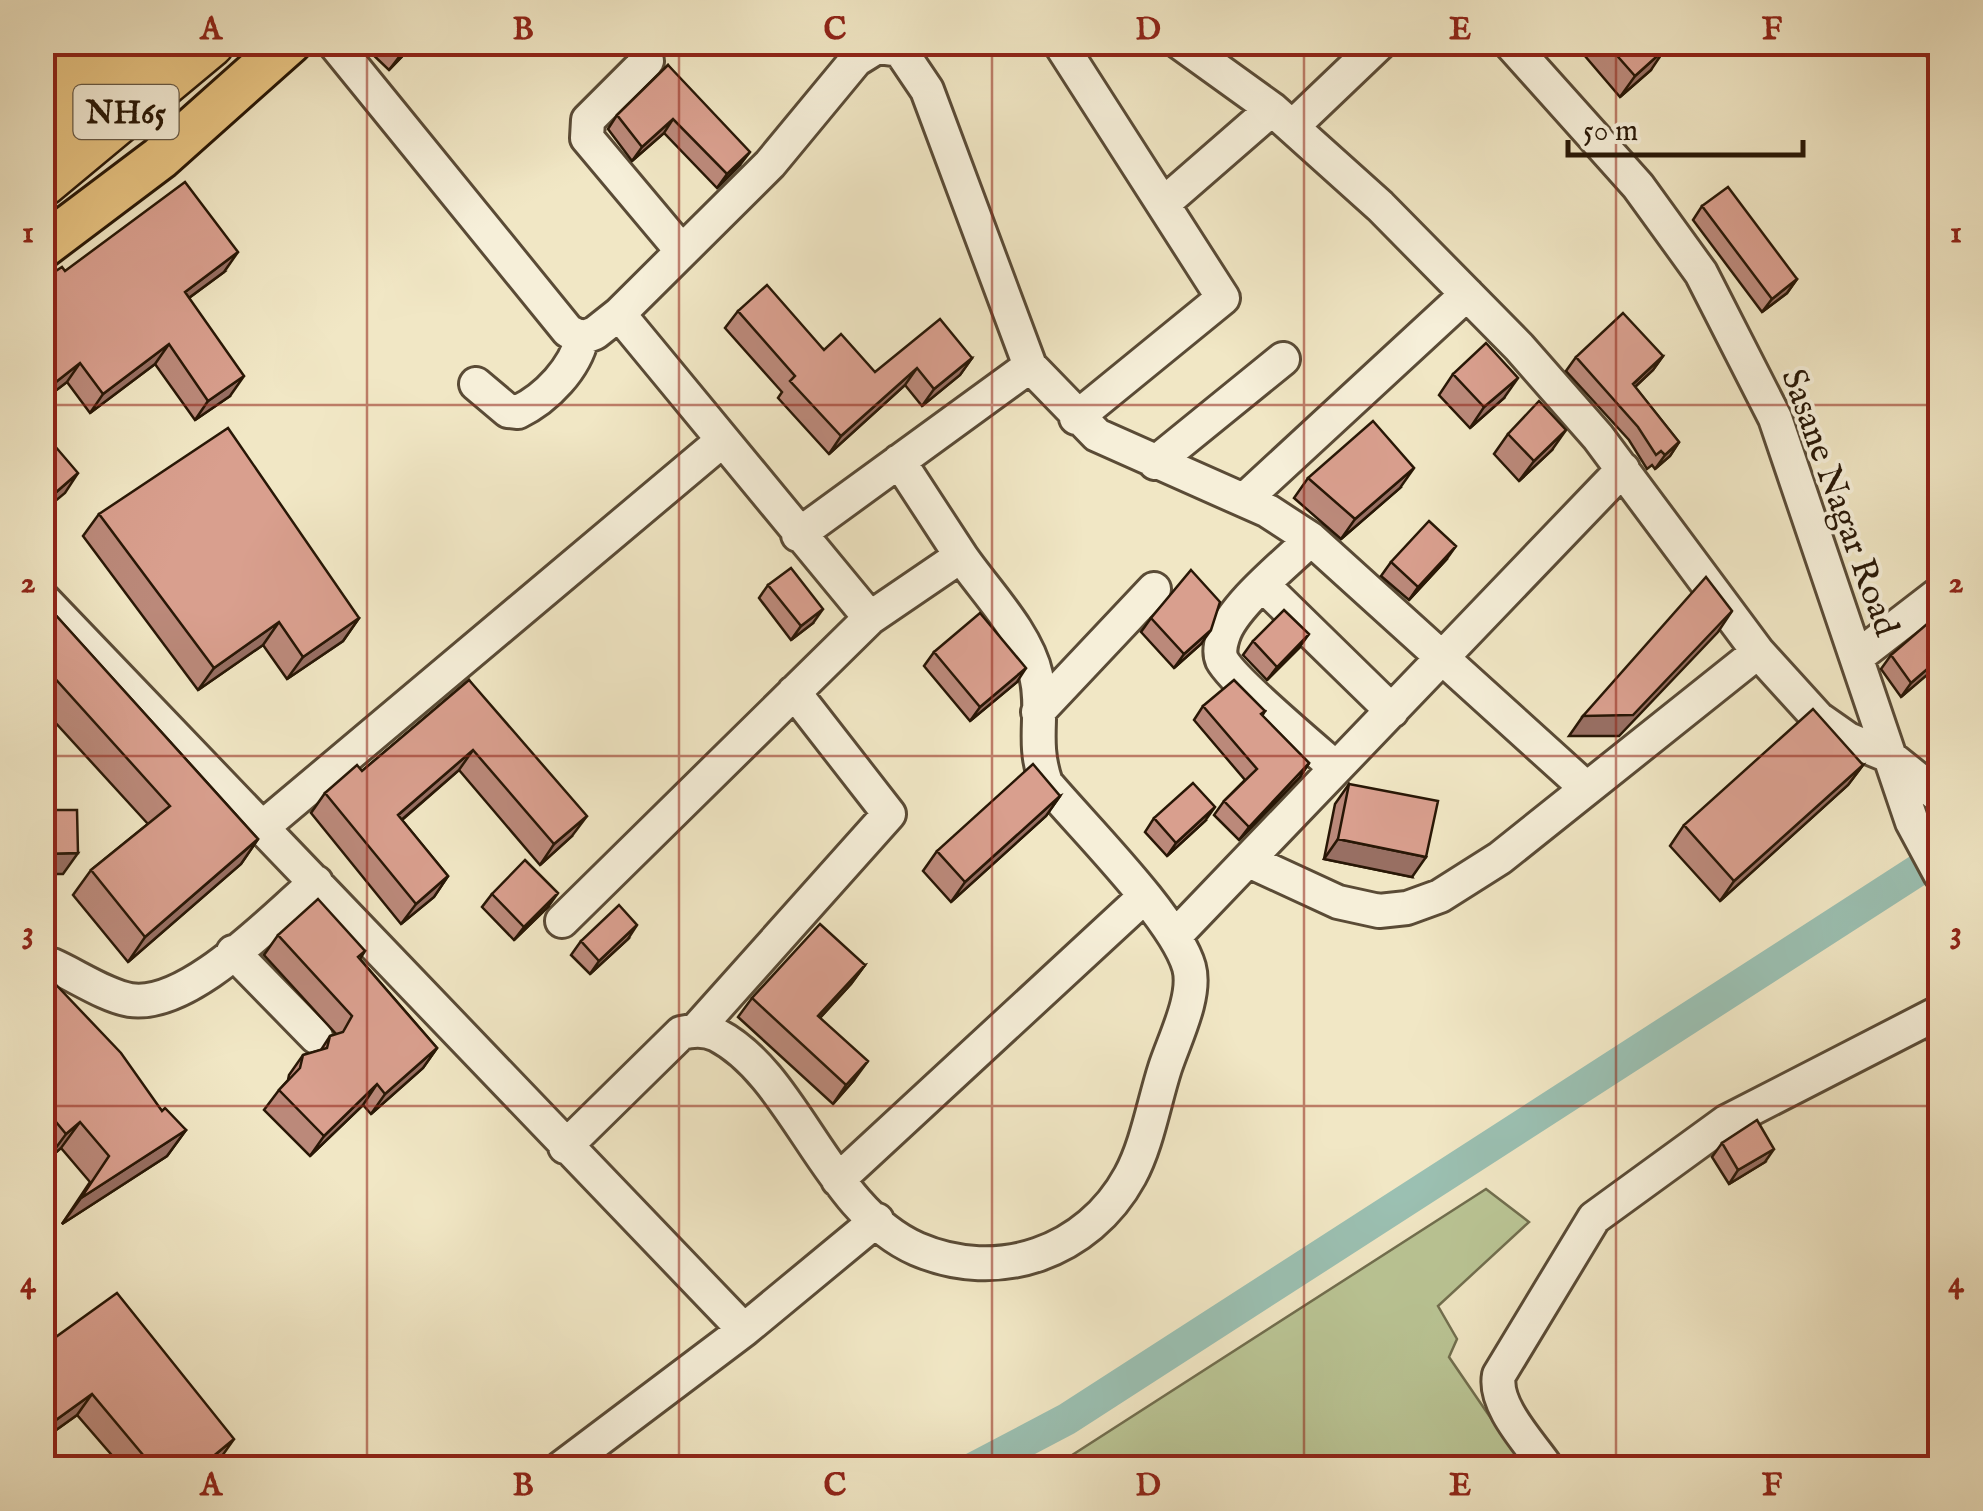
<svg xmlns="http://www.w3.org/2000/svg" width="1983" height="1511" font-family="'IM FELL English',serif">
<rect width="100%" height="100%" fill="#f1e7c5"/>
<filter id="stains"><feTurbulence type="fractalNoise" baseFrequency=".002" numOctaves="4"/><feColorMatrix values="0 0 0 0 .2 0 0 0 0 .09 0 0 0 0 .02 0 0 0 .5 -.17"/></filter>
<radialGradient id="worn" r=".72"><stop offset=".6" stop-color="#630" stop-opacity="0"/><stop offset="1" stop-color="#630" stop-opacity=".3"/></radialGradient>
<path fill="#bac595" stroke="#716e4e" stroke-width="2.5" d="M1486,1189L1529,1222L1438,1306L1457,1339L1449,1357L1525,1468H1052Z"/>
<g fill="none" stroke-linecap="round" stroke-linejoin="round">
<path stroke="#9bc0b2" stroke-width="32" d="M974,1468L1067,1419L1940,856"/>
<defs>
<path id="minor" d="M333,42L568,331L582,338L595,333L619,314L770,164L856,60L877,47L900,50L927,90L1030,366L1097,435L1268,511L1311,539L1586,788
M639,42L647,61L588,120L587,138L681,250
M1059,42L1223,298L1076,418
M1179,42L1272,109L1380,206L1519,347L1598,437L1758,652L1818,718L1848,739L1889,756L1940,797
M1509,42L1638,186L1701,273L1775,418L1912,822L1940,874
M1939,42L1940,45
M1292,127L1381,42
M1163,204L1272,109
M476,384L508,411L518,412C547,398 575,368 582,338
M899,461L961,556
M1155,463L1283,359
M1244,500L1467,294
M798,535L1030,366
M1311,539C1288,562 1232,606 1223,637C1221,643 1219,653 1222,660C1233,681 1312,747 1335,767
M1263,585L1392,711
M42,598L744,1330
M1857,657L1940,593
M1038,712L1154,589
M264,826L723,440
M1249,861L1338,902L1379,911L1407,908L1440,896L1500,858L1758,652
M562,921L870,618
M1176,935L1623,469
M233,952L316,1037
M42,966L52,965C75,975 106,996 130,1000C189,1009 273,918 316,882
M696,1030L889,814L794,692
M565,1147L681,1033C693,1030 705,1029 717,1035C796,1076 827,1210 917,1249C998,1284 1088,1253 1130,1176C1147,1145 1154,1102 1165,1068C1174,1040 1197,996 1189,967C1175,918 1082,826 1046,783C1031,740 1045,713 1036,675C1027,633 985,591 961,556L870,618L619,314
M838,1180L1143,898
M561,1468L744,1330L877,1220
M1547,1468C1531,1444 1493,1406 1499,1375L1594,1218L1726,1122L1940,1012"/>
<path id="major" d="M42,69L75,42
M42,247L160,158L290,42"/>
<path id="highway" d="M42,125L141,42
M42,181L209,42"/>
</defs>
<use href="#minor" stroke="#5a4b36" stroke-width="38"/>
<use href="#major" stroke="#281706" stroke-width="48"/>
<use href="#highway" stroke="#281706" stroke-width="55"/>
<use href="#minor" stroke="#f6efd9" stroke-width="32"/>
<use href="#major" stroke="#e8c482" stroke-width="42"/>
<use href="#highway" stroke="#e8c482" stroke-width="50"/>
</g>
<path fill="#bb897a" stroke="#281706" stroke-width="2.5" d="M373,42H416L389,70L368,50Z
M1573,42H1659L1651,70L1620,97Z
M668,65L740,165L717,188L664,133L632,161L608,129L617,115Z
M1702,206L1797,279L1787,293L1762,312L1693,220Z
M65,271L224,272L189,298L230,396L195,420L155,364L90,413L67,382L42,401V280Z
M738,311L875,372L972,358L960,375L922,406L905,385L829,454L778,398L782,392L725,328Z
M1663,356L1653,370L1635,387L1679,442L1670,456L1655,469L1652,465L1647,469L1629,440L1566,371L1576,357Z
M1453,374L1504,398L1470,428L1439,395Z
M1508,434L1552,450L1519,481L1494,454Z
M1308,478L1400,488L1341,539L1294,498Z
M99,514L359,618L343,641L287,679L263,645L198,690L83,536Z
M1446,560L1409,600L1381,576L1391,562Z
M768,585L813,623L791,640L759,598Z
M42,600L258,839L241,864L128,962L73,895L91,870L148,824L42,708Z
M1151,618L1201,644L1174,668L1141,632Z
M1253,641L1299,648L1267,680L1243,655Z
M934,652L1017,682L970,721L924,666Z
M1891,655L1940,663L1901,697L1881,669Z
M469,680L572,836L540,865L459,770L402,820L448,876L434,897L401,924L311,813L325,793L362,771Z
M1203,706L1265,711L1262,716L1309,763L1300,777L1239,840L1214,815L1224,801L1245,780L1194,720Z
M1863,765L1848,785L1720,901L1670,846L1684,825Z
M1349,784L1412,877L1324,859L1335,804Z
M1060,796L1046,816L951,902L923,871L937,851Z
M1154,818L1205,821L1167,856L1145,832Z
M492,894L548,907L514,940L482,907Z
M278,935L365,951L360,959L437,1048L423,1068L371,1114L363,1105L310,1156L264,1110L279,1090L288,1080L289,1075L303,1055L321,1050L330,1036L336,1034L264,955Z
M628,939L590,974L571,955L581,941Z
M865,965L851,984L820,1018L854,1080L833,1104L738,1017L752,998Z
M42,970L162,1111L186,1130L167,1156L62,1224L90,1182L61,1148L47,1160L42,1154Z
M1940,1025V1063L1927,1041L1936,1028Z
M1722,1143L1765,1162L1729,1184L1712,1157Z
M42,1347L220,1459L209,1468H123L77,1415L42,1440Z"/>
<path fill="#986f63" stroke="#281706" stroke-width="2.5" d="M412,42H416L389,70L399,57Z
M1665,49L1651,70L1620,97L1635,76Z
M673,119L664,133L632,161L642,147Z
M750,152L740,165L717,188L727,174Z
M238,252L224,272L171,311L185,292Z
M1797,279L1787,293L1762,312L1772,299Z
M169,344L155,364L90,413L103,394Z
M1663,356L1653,370L1623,398L1633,384Z
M972,358L960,375L922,406L934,389Z
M80,363L67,382L42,401V393Z
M917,368L905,385L829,454L841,436Z
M244,376L230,396L195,420L208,401Z
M1518,378L1504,398L1470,428L1484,407Z
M1566,430L1552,450L1519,481L1534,461Z
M1679,442L1670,456L1655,469L1665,455Z
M1414,468L1400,488L1341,539L1355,519Z
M78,473L65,493L42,512V506L46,501Z
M1456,546L1446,560L1409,600L1418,587Z
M823,609L813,623L791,640L801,626Z
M1732,611L1718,632L1619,736H1569L1583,716Z
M359,618L343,641L287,679L303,657Z
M279,622L263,645L198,690L214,668Z
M1211,630L1201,644L1174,668L1184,654Z
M1309,634L1299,648L1267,680L1277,667Z
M1940,658V664L1901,697L1911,683Z
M1026,668L1017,682L970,721L980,707Z
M473,750L459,770L384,835L398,815Z
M1309,763L1300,777L1239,840L1249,827Z
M1863,765L1848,785L1720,901L1734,881Z
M1060,796L1046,816L951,902L965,882Z
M1215,807L1205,821L1167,856L1176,843Z
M587,816L572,836L540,865L554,844Z
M258,839L241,864L128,962L145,937Z
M1338,839L1426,857L1412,877L1324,859Z
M78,853L63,874H42V854Z
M448,876L434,897L401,924L416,904Z
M558,893L548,907L514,940L524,927Z
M637,925L628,939L590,974L599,961Z
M865,965L851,984L804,1035L818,1016Z
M437,1048L423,1068L371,1114L385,1094Z
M868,1061L854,1080L833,1104L846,1085Z
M377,1084L363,1105L310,1156L324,1136Z
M80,1122L61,1148L47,1160L66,1134Z
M186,1130L167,1156L62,1224L81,1198Z
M1774,1149L1765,1162L1729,1184L1738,1170Z
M92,1394L77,1415L42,1440V1430Z
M234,1439L220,1459L209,1468H199Z"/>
<path fill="#d99f8e" stroke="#281706" stroke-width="2.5" d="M384,42H412L399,57Z
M1605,42H1659L1665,49L1635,76Z
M668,65L750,152L727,174L673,119L642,147L617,115Z
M185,182L238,252L185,292L244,376L208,401L169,344L103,394L80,363L42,393V280L62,267L65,271Z
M1728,187L1797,279L1772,299L1702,206Z
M767,285L824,350L841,334L875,372L940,319L972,358L934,389L917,368L841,436L790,381L795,376L738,311Z
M1623,313L1663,356L1633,384L1679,442L1665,455L1661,451L1656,455L1638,427L1576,357Z
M1486,343L1518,378L1484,407L1453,374Z
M1539,401L1566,430L1534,461L1508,434Z
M1373,421L1414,468L1355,519L1308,478Z
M228,428L359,618L303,657L279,622L214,668L99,514Z
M42,431L78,473L46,501L42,497Z
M1429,521L1456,546L1418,587L1391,562Z
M791,568L823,609L801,626L768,585Z
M1191,570L1220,602L1211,630L1184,654L1151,618Z
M1706,577L1732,611L1633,715L1583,716Z
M42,600L258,839L145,937L91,870L170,806L42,664Z
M1284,610L1309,634L1277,667L1253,641Z
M980,613L1026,668L980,707L934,652Z
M1927,624L1940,640V658L1911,683L1891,655Z
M469,680L587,816L554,844L473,750L398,815L448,876L416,904L325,793L357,765L362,771Z
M1234,680L1265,711L1261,714L1309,763L1249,827L1224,801L1257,769L1203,706Z
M1813,709L1863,765L1734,881L1684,825Z
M1033,764L1060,796L965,882L937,851Z
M1193,783L1215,807L1176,843L1154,818Z
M1349,784L1438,801L1426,857L1338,839Z
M42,810H77L78,853L42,854Z
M525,860L558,893L524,927L492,894Z
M318,899L365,951L358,957L437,1048L385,1094L377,1084L324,1136L279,1090L300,1068L303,1055L327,1048L330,1036L343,1032L352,1016L278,935Z
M619,905L637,925L599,961L581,941Z
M820,924L865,965L818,1016L868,1061L846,1085L752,998Z
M42,970L121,1053L162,1111L165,1108L186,1130L81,1198L109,1156L80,1122L66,1134L42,1105Z
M1757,1120L1774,1149L1738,1170L1722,1143Z
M117,1293L234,1439L199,1468H154L92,1394L42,1430V1347Z"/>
<path fill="none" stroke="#8f2418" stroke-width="2.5" stroke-opacity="0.55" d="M367,42V1468M679,42V1468M992,42V1468M1304,42V1468M1616,42V1468M42,405H1940M42,756H1940M42,1106H1940"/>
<g text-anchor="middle" stroke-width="8" stroke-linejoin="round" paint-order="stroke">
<rect fill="#f6efd9" stroke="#665845" stroke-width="2.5" x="73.5" y="85" width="105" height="54" rx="8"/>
<g font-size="32" font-weight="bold" fill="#281706">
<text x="126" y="123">NH65</text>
</g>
<g font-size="35" fill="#281706" stroke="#f6efd9">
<text transform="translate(1841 502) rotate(70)" y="12">Sasane Nagar Road</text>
</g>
</g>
<rect width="1983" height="1511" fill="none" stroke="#f1e7c5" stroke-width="110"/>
<path d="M1568 140v15h235v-15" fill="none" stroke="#281706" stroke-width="5"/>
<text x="1583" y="140" font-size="30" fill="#281706" stroke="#f6efd9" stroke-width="8" paint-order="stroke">50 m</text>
<rect x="55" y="55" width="1873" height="1401" fill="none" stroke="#8f2418" stroke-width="4"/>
<g font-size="32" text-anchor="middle" font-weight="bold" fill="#8f2418">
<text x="211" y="39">A</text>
<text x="523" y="39">B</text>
<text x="835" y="39">C</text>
<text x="1148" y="39">D</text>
<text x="1460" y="39">E</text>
<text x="1772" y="39">F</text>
<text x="28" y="242">1</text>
<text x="1956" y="242">1</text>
<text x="28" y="592">2</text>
<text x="1956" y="592">2</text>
<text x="28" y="942">3</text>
<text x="1956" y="942">3</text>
<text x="28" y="1292">4</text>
<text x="1956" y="1292">4</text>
<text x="211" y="1495">A</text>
<text x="523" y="1495">B</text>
<text x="835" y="1495">C</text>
<text x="1148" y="1495">D</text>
<text x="1460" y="1495">E</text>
<text x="1772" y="1495">F</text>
</g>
<rect width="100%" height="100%" filter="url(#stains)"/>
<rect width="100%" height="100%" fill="url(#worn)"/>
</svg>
